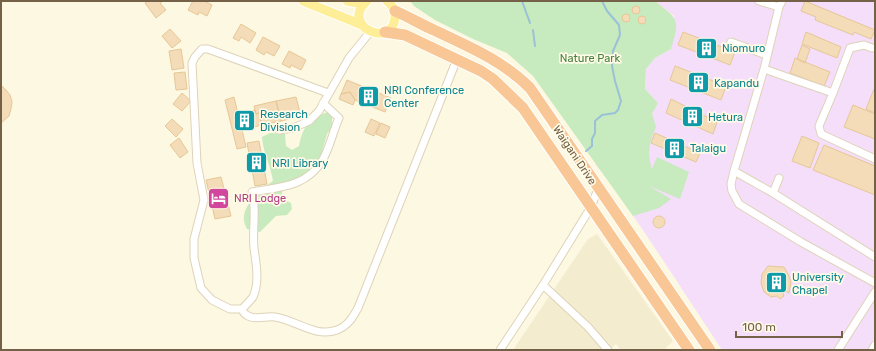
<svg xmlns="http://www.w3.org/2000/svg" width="876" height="351" font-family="Rubik,sans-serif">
<rect width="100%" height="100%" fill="#fdf8e1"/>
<path fill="#f4eccf" d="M597,234L673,341L664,350H621L616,344L609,350H513L588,239Z"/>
<path fill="#f5def9" d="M655,1H875V350H722L657,251L609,180L595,164L605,162L640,136L658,103L645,89L646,69L655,58L671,49L674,16Z"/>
<path fill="#c7eabf" d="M410,1H655C679,20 680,19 671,49L655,58L646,69L645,89L658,103L652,114L656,127C649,143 647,153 652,169L657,157L689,172L680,199L649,186L671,199L659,208L633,216L533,76L507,53L473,39L435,20L414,6Z
M328,112L332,117V127L327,134L321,155L307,181H290L282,192L281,198L291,203L292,209L287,215L276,216L260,232L247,229C246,227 244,223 244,220C242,205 262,188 273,181C271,166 263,153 262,137L270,133L285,134L286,146L292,150L299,146C303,127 308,119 328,112Z"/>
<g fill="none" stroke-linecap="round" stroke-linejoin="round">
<path stroke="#9bc1d8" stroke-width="2" d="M522,1L530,23
M533,30L535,46
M586,151L592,146V139L595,133V121L602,115L615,113L618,110L621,101L615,81L612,66L613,51L620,35L619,25L607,11L602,1"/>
</g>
<path fill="#f3dcb7" stroke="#e6c797" d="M148,1H163L160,3L166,10L156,18L145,3Z
M193,1H204L212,5L207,16L199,12L198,15L188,10Z
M805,1L875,30L871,39L854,32L853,35L815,20L816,17L801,11Z
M632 10a4 4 0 1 1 8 0a4 4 0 1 1-8 0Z
M622 18a4 4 0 1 1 8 0a4 4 0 1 1-8 0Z
M638 20a4 4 0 1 1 8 0a4 4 0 1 1-8 0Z
M241,24L256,33L250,43L241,37L239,41L233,38Z
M170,29L181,41L172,48L162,36Z
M683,32L735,52L730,65L678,45Z
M806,32L841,47L837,58L802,44Z
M263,37L280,46L274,56L266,52L264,55L256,50Z
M802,45L810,49L805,63L797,59Z
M181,49L184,68L172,70L169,51Z
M289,51L306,60L301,70L291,65L290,68L282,64Z
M795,58L830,72L824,86L790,73Z
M675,66L726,86L721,100L670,80Z
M185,72L187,89L176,90L174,73Z
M347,80L391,98L385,112L355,100L350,92L341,94Z
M1,85L6,90L10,95L12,102L11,109L9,116L1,123Z
M874,89L875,90V113L866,109Z
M350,92L355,100L353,105L339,99L341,94Z
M182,93L191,101L182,111L173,104Z
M234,97L238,114L255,110L256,114L259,113L262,125L242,130L246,147L237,149L225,100Z
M296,97L301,116L281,121L276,101Z
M671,99L717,122L713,134L666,113Z
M276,101L281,121L262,125L259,113L256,114L254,106Z
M853,105L875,114V139L844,127Z
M172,119L183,129L176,137L165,126Z
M371,119L380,123L374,136L365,132Z
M381,123L390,127L385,138L376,134Z
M655,133L700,153L696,162L651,143Z
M802,136L819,143L810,168L792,161Z
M179,138L188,152L180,158L170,145Z
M259,141L267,184L255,186L247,143Z
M824,145L875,166V195L813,170Z
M221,177L231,216L215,219L206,180Z
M653 222a6 6 0 1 1 12 0a6 6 0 1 1-12 0Z
M768,266L784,267L788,274L791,282L789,293L785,291L783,293L784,296L780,299L777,296L771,297L764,292L761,283L762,274Z"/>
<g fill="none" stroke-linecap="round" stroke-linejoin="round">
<defs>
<path id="minor" d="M759,1L779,7
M782,1L779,7L764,69L734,171L731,184L732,191L739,204L801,242L875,283
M731,42L767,55
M764,69L833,93L819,126L821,134L875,159
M833,93L850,48L864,45L872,48
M323,103L339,118C333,131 330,148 322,161C306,187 280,187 252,192C257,210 252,229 254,248C256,264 260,281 253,297C250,301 246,305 242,309H230L212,300L201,288L194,258V239L204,200L197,163L192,63L195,57L202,49H208L328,93
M279,130L293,128L309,121L319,111L349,58L370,32
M734,171L773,193L875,257
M773,193L779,178
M543,285L588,327L608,350
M242,309C243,312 244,314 248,316C256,320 266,316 275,317C296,320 315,338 337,330C348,326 353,317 358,308L457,59
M500,350L543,285L591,207L598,189
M838,350L875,292
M872,350L875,345"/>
<path id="major" d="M303,1L362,25
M347,1L363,4
M367,1C339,26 393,50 395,17C396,10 392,5 387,1"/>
<path id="highway" d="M395,11C409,17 422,25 436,31C470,47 503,61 530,88L710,350
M385,32L405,35L481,71L493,79L523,108L689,350"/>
</defs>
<use href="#minor" stroke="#ded3b9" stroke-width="9"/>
<use href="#major" stroke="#fff" stroke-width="11"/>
<use href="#highway" stroke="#fff" stroke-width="13"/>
<use href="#minor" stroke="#fff" stroke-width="7"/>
<use href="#major" stroke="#feee97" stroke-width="9"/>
<use href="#highway" stroke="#f9c695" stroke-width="11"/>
</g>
<defs>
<symbol id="building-square" viewBox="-11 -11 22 22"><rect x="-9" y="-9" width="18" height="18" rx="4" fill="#0f9aa8" stroke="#fffbe7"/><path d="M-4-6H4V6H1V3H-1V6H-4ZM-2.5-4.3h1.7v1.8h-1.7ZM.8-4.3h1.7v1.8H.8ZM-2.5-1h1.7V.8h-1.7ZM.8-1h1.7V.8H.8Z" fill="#fff"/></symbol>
<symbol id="hotel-square" viewBox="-11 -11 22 22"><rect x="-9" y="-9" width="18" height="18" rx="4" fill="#d1479c" stroke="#fffbe7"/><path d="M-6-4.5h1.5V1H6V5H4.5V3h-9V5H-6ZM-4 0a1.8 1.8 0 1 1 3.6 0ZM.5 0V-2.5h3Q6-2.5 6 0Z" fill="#fff"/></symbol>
</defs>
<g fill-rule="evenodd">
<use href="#building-square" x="694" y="36" width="25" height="25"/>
<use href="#building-square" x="686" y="70" width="25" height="25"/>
<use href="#building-square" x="356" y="84" width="25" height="25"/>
<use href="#building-square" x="680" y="104" width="25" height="25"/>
<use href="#building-square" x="232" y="108" width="25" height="25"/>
<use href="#building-square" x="662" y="136" width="25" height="25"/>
<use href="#building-square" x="244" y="150" width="25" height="25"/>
<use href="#hotel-square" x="206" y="186" width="25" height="25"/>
<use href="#building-square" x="764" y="270" width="25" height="25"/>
</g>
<g text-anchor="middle" stroke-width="3.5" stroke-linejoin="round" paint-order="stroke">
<g font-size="11" fill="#0d838f" stroke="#fffbe7" text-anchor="start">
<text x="722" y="52">Niomuro</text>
<text x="714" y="87">Kapandu</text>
<text x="384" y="94">NRI Conference<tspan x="384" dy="13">Center</tspan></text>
<text x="260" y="118">Research<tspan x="260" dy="13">Division</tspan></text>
<text x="708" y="121">Hetura</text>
<text x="690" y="152">Talaigu</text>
<text x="272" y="167">NRI Library</text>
<text x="792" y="281">University<tspan x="792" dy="13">Chapel</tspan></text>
</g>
<g font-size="11" fill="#468041" stroke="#fffbe7">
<text x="590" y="62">Nature Park</text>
</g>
<g font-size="11" fill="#746147" stroke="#fffbe7">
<text transform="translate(575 155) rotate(56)" y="4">Waigani Drive</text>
</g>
<g font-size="11" fill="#b23c85" stroke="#fffbe7" text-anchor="start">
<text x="234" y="202">NRI Lodge</text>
</g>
</g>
<rect width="876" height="351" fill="none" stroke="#746147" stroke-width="4"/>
<path d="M736 331v6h106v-6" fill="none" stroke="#746147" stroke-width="2"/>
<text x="742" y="331" font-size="12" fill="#746147" stroke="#fffbe7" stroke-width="3" paint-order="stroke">100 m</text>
</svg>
